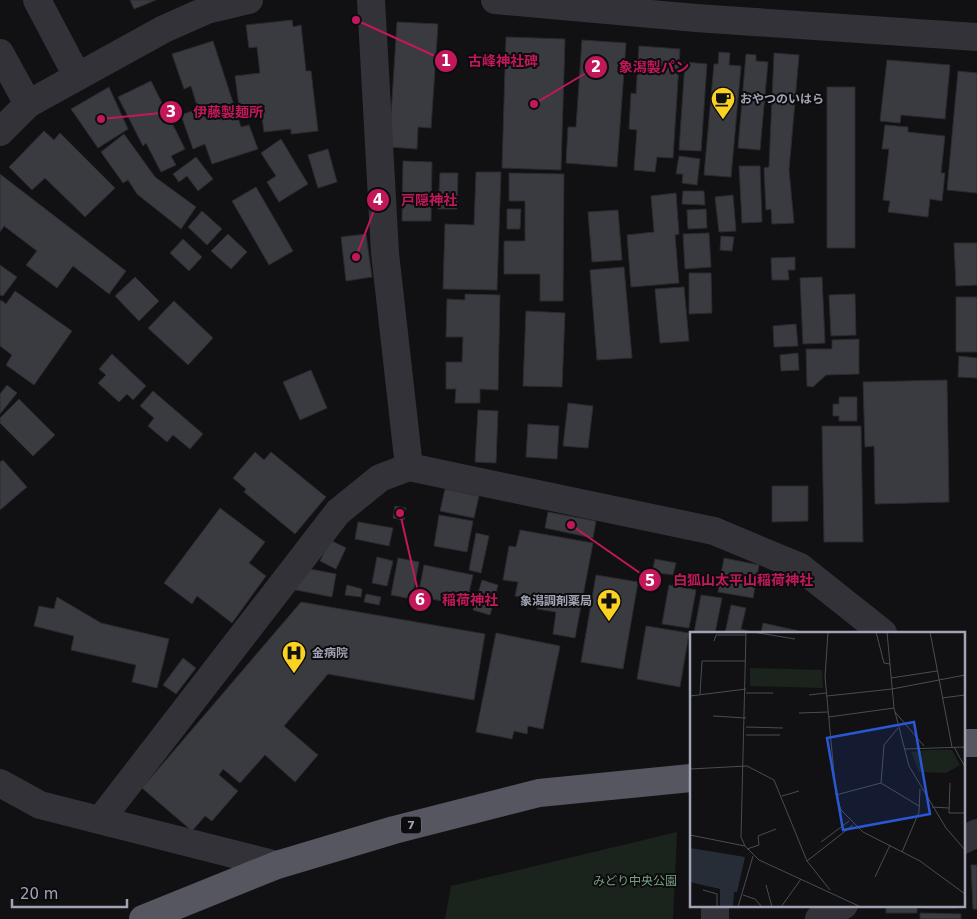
<svg xmlns="http://www.w3.org/2000/svg" width="977" height="919" font-family="'DejaVu Sans','Noto Sans JP',sans-serif">
<rect width="100%" height="100%" fill="#111113"/>
<path fill="#1b231d" d="M677,832L673,919H445L451,886Z"/>
<path fill="#3a3b40" stroke="#2b2b2f" d="M130,0H156L134,9Z
M292,20L293,27L301,25L306,71H311L318,131L291,134V129L264,132L260,104L239,106L235,76L260,73L257,47L249,48L246,25Z
M397,22L438,24L431,128L418,127L417,149L389,147Z
M506,37L565,39L561,170L502,168Z
M582,40L626,43L617,167L566,163L568,127H576Z
M213,41L241,127L249,125L258,149L212,164L205,144L193,149L181,115L198,109L191,86L184,89L172,54Z
M639,46L680,49L673,158L657,157L655,172L634,170L637,130L629,129L631,93L636,94Z
M719,52L730,53L729,65L741,66L731,177L704,175L714,64H718Z
M774,53L799,55L789,170L794,223L772,224L771,209L766,210L764,168L769,167Z
M746,54L756,55V61L768,62L760,150L738,148Z
M887,60L950,65L945,119L901,115L900,123L880,121Z
M685,62L707,64L701,151L679,150Z
M958,71L977,73V193L947,190Z
M151,81L185,149L171,156L176,165L161,172L146,143L143,146L118,97Z
M109,87L128,129L98,148L71,109Z
M827,87H855V248H827Z
M885,125L908,127V132L945,136L941,173H945L942,201L930,199L928,217L888,212L890,201L883,200L889,149H882Z
M44,131L54,140L60,133L115,188L85,217L45,178L32,190L9,167Z
M124,134L155,177L196,207L181,229L137,194L128,180L123,183L101,152Z
M281,139L308,184L279,202L267,182L276,176L261,153Z
M328,149L337,182L318,188L308,155Z
M679,156L700,159L697,185L682,183L683,174H676Z
M196,157L213,179L198,191L187,176L179,182L173,174Z
M403,161L432,162L431,221H402Z
M739,166H760L762,222L742,223Z
M476,172H501L497,290L443,289L445,224L474,225Z
M440,173H458L457,209H438Z
M509,173L564,174L563,301H540V274H504V241H525V201H509Z
M0,174L126,271L109,294L73,266L57,288L26,265L37,251L4,226L0,232Z
M256,187L293,251L269,265L232,201Z
M683,191H704L705,205L682,204Z
M676,193L679,234L675,235L679,283L631,287L627,235L654,232L651,196Z
M733,195L736,231L719,232L715,197Z
M507,209H521L520,229H507Z
M706,209L707,228L688,229L687,210Z
M618,210L622,260L592,262L588,212Z
M202,211L222,229L207,245L188,227Z
M709,233L711,267L685,269L683,234Z
M228,234L247,252L231,269L211,251Z
M366,234L372,277L346,281L341,237Z
M721,236L734,237L732,251L720,250Z
M183,239L202,257L189,271L170,253Z
M954,243H977V285L956,286Z
M795,257V270H788L789,280H772L771,258Z
M0,265L17,277L3,296L0,295Z
M624,267L632,358L597,360L590,270Z
M689,273H711L712,313L689,314Z
M135,277L159,301L139,321L115,296Z
M822,277L825,343L803,344L800,278Z
M684,287L689,341L660,343L655,289Z
M15,291L72,331L34,385L6,365L12,355L0,346V302L1,300L6,304Z
M465,294L500,295L498,390L480,389V403H455L456,389H446V362H462L463,337H446L447,299L465,300Z
M855,294L856,335L831,336L829,295Z
M956,297H977V352H956Z
M174,301L213,338L188,365L148,328Z
M526,311L565,313L562,387L523,386Z
M796,324L798,346L774,347L773,326Z
M859,339V374L826,375L813,387L807,386L806,349H832V340Z
M798,353L799,370L781,371L780,355Z
M112,354L146,386L133,400L127,394L119,402L98,383L106,375L99,369Z
M959,356L977,358V378L958,377Z
M311,370L327,408L300,420L283,382Z
M947,380L949,502L875,504L874,446L865,447L863,382Z
M7,385L17,393L0,414V394Z
M153,391L203,434L190,449L173,435L167,442L148,426L154,418L140,406Z
M839,397H857V421H839V416H833V404H839Z
M19,399L55,435L33,456L0,423V418Z
M568,403L593,406L588,448L563,446Z
M478,410L498,411L496,463L475,462Z
M528,424L559,426L557,459L526,457Z
M822,426H861L863,542H824Z
M255,452L264,460L271,452L326,497L295,534L244,492L246,489L233,478Z
M3,460L27,487L0,510V462Z
M772,486H808V521L772,522Z
M445,489L479,496L474,518L440,511Z
M395,506L406,508L404,520L393,518Z
M220,508L265,542L249,563L266,576L232,623L197,596L192,604L164,583Z
M548,512L596,521L593,538L545,528Z
M439,515L473,521L467,552L434,546Z
M358,522L393,528L389,546L355,539Z
M520,530L593,543L575,638L553,634L556,612L537,609L538,600L515,596L518,582L503,580L509,546L516,547Z
M476,533L489,536L481,573L469,570Z
M330,540L346,548L336,569L320,561Z
M377,557L393,561L387,586L372,583Z
M398,558L419,562L412,599L391,595Z
M724,558L759,565L753,598L718,592Z
M655,559L676,563L673,575L652,572Z
M424,565L473,575L466,606L418,596Z
M310,569L336,574L332,597L291,589Z
M596,575L638,582L623,669L581,662Z
M482,580L498,585L490,615L473,610Z
M347,585L362,589L361,597L345,595Z
M669,585L696,590L689,628L662,624Z
M366,594L381,597L379,605L364,602Z
M701,595L722,598L715,633H694Z
M57,597L101,623L169,639L157,688L132,682L136,665L71,650L74,636L34,626L39,606L54,609Z
M301,602L485,634L474,700L328,674L284,726L318,755L295,782L265,755L240,783L223,769L219,775L238,791L212,821L205,816L192,831L142,788Z
M731,605L746,608L741,629L749,631V633H725Z
M763,623L799,631V633H761Z
M646,626L689,633L680,687L637,679Z
M496,633L560,646L543,729L528,726L527,734L514,731L512,739L476,732Z
M183,658L196,668L176,694L163,685Z
M971,865H977V909H973Z
M886,905H917V913H886Z
M922,905H957V908H922Z
M920,913L961,914V919H920Z"/>
<g fill="none" stroke-linecap="round" stroke-linejoin="round">
<path stroke="#323238" stroke-width="28" d="M37,0L77,76
M371,0L385,253L409,467
M0,53L28,104
M0,783L40,805L277,865
M101,819L338,512L380,478L409,467L714,531L800,567L883,633
M963,840L977,833
M819,919L844,905"/>
<path stroke="#323238" stroke-width="28" d="M495,0L696,18L977,37
M0,132L28,104L164,29L207,10L249,0
M715,919V905"/>
<path stroke="#565660" stroke-width="28" d="M963,743H977
M143,919L277,865L394,830L539,793L691,778"/>
</g>
<defs>
<symbol id="cafe-pin" viewBox="-11 -11 22 30"><path d="M0 17L-7.5 6A9.5 9.5 0 1 1 7.5 6Z" fill="#fbd221" stroke="#0c0c0e"/><path d="M-5.5-4.5H6V0H3Q3 3.5 0 3.5H-2.5Q-5.5 3.5-5.5 0ZM3-3.2v2h1.7v-2ZM-6 4.5H4V6H-6Z" fill="#111"/></symbol>
<symbol id="pharmacy-pin" viewBox="-11 -11 22 30"><path d="M0 17L-7.5 6A9.5 9.5 0 1 1 7.5 6Z" fill="#fbd221" stroke="#0c0c0e"/><path d="M-2-6h4v4h4v4h-4v4h-4v-4h-4v-4h4Z" fill="#111"/></symbol>
<symbol id="hospital-pin" viewBox="-11 -11 22 30"><path d="M0 17L-7.5 6A9.5 9.5 0 1 1 7.5 6Z" fill="#fbd221" stroke="#0c0c0e"/><path d="M-5-5h3v3.5h4V-5h3V5h-3V1.5h-4V5h-3Z" fill="#111"/></symbol>
</defs>
<g fill-rule="evenodd">
<use href="#cafe-pin" x="709" y="85" width="28" height="38"/>
<use href="#pharmacy-pin" x="595" y="587" width="28" height="38"/>
<use href="#hospital-pin" x="280" y="639" width="28" height="38"/>
</g>
<g text-anchor="middle" stroke-width="4" stroke-linejoin="round" paint-order="stroke">
<rect fill="#0c0c0e" stroke="#747682" stroke-width="1" x="401" y="816.5" width="20" height="17" rx="4"/>
<g font-size="11" font-weight="bold" fill="#a1a4b4">
<text x="411" y="829">7</text>
</g>
<g font-size="12" font-weight="bold" fill="#a1a4b4" stroke="#0c0c0e" text-anchor="start">
<text x="740" y="103">おやつのいはら</text>
<text x="592" y="605" text-anchor="end">象潟調剤薬局</text>
<text x="312" y="657">金病院</text>
</g>
<g font-size="12" fill="#77a080" stroke="#0c0c0e">
<text x="635" y="885">みどり中央公園</text>
</g>
</g>
<g transform="translate(690 632)">
<rect width="275" height="275" fill="#111113"/>
<path d="M60,36L132,38L133,56L60,54ZM238,118H262L270,133L256,141L229,140L221,120Z" fill="#1b231d"/>
<path d="M0,216L55,225L47,260H44L43,275H30V257L0,250Z" fill="#272d37"/>
<path fill="none" stroke="#4b4c53" stroke-width="1" d="M56,0L51,205L55,214L69,228L171,275M63,0L105,7M138,0L135,45L146,163L151,178L173,200L230,229L275,262M186,0L194,31L200,32M197,0L204,76L219,134L256,196L275,218M240,0L262,115M24,9L26,3H56M201,46L247,39M56,61H83M10,62L12,29H56M119,63L136,61M0,64L56,57M137,64L202,57L275,43M252,66L275,63M205,80L234,114M109,81L138,80M23,84L56,86M139,85L204,76M56,95L93,96M208,96L194,113L191,151L229,174M56,103H90M264,115L275,135M215,117L275,115M0,137L57,134L84,148L117,229L140,258M260,151L259,181H275M146,163L191,151M92,164L109,159M242,175L259,176M0,203L55,214M131,210L159,189M57,217L69,213L68,204L86,197M212,220L229,180L230,157M117,229L163,193M185,245L200,213M76,253L82,275M13,258L27,262V275M53,263L65,267L72,275M48,275L63,224M91,275L111,247"/>
<path fill="#2a57d4" fill-opacity="0.15" stroke="#2a57d4" stroke-width="2.5" d="M224,90L240,182L153,198L137,106Z"/>
<rect width="275" height="275" fill="none" stroke="#a1a4b4" stroke-width="2.5"/>
</g>
<path fill="none" stroke="#c2185b" stroke-width="2" d="M356 20L446 61M534 104L596 67M101 119L171 112M356 257L378 200M571 525L650 580M400 513L420 600"/>
<g fill="#c2185b" stroke="#0c0c0e" stroke-width="2">
<circle cx="356" cy="20" r="5"/>
<circle cx="534" cy="104" r="5"/>
<circle cx="101" cy="119" r="5"/>
<circle cx="356" cy="257" r="5"/>
<circle cx="571" cy="525" r="5"/>
<circle cx="400" cy="513" r="5"/>
<circle cx="446" cy="61" r="12"/>
<circle cx="596" cy="67" r="12"/>
<circle cx="171" cy="112" r="12"/>
<circle cx="378" cy="200" r="12"/>
<circle cx="650" cy="580" r="12"/>
<circle cx="420" cy="600" r="12"/>
</g>
<g font-size="15" text-anchor="middle" font-weight="bold" fill="#fff">
<text x="446" y="66">1</text>
<text x="596" y="72">2</text>
<text x="171" y="117">3</text>
<text x="378" y="205">4</text>
<text x="650" y="586">5</text>
<text x="420" y="605">6</text>
</g>
<g font-size="14" text-anchor="middle" font-weight="bold" fill="#c2185b" stroke="#0c0c0e" stroke-width="4" stroke-linejoin="round" paint-order="stroke">
<text x="503" y="66">古峰神社碑</text>
<text x="654" y="72">象潟製パン</text>
<text x="228" y="117">伊藤製麺所</text>
<text x="429" y="205">戸隠神社</text>
<text x="743" y="585">白狐山太平山稲荷神社</text>
<text x="470" y="605">稲荷神社</text>
</g>
<path d="M12 899v8h115v-8" fill="none" stroke="#a1a4b4" stroke-width="2.5"/>
<text x="20" y="899" font-size="15" fill="#a1a4b4" stroke="#0c0c0e" stroke-width="4" paint-order="stroke">20 m</text>
</svg>
